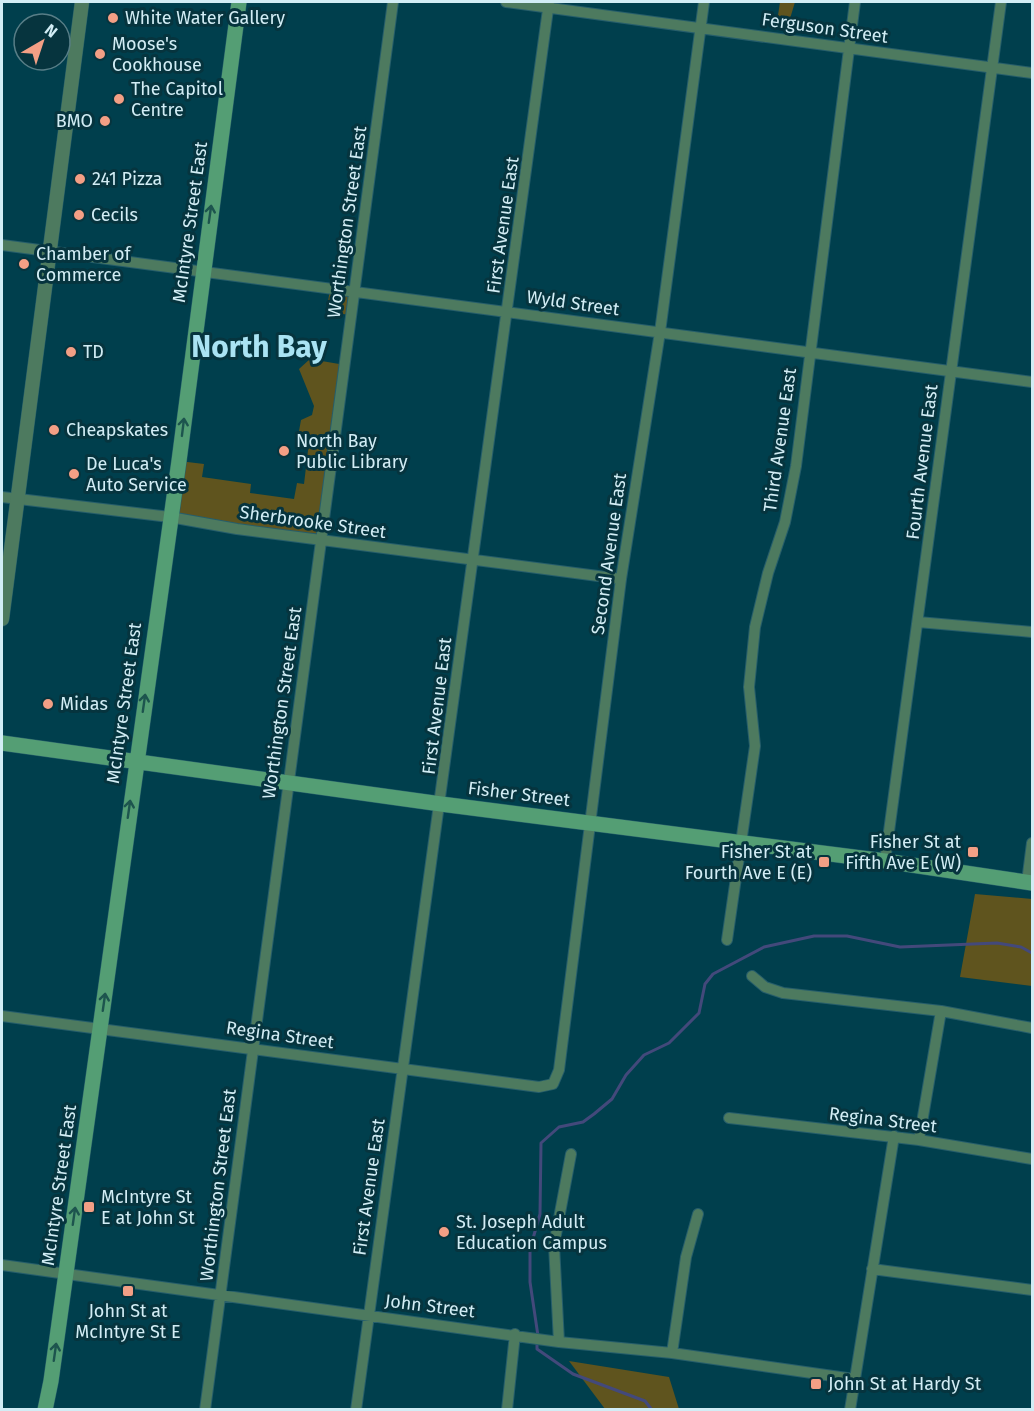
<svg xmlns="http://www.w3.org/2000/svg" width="1034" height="1411" font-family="'Fira Sans',sans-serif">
<rect width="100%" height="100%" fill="#003f4d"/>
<path fill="#5f541e" d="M780,2H795L789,22H777Z
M330,290L354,293L351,315L326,312Z
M310,359L345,365L322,540L170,517L179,461L204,464L202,477L251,484L250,493L294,499L297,483L304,484L310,434L299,431L301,420L312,415L314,406L299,369Z
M975,894L1032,899V986L960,977Z
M569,1361L669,1377L679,1409H605Z"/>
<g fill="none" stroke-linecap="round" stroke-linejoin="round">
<path stroke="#43497b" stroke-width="3" d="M538,1336L530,1282V1249L540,1214L541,1143L559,1127L583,1122L594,1114L612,1099L626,1075L644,1055L669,1043L699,1013L705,984L713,974L764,947L814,936H847L900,947L997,943L1021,947L1032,953
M537,1343V1349L573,1374L645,1401L652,1410"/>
<defs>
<path id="minor" d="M506,2L1032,73
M2,245L1032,382
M2,497L170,517L237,529L621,579
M918,622L1032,632
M885,861L1001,2
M1027,882L1032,843
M727,940L755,746L749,687L755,627L768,573L785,522L796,466L855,2
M752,976L765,987L783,993L941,1011L1032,1028
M2,1016L539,1087L553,1084L559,1070L621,579L660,332L704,2
M729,1118L919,1140L1032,1159
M919,1140L941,1011
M2,1265L559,1342L672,1353L854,1379
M872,1269L1032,1290
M559,1342L554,1245L571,1154
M672,1353L686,1257L698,1214
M205,1410L393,2
M356,1410L549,2
M507,1410L515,1334
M850,1410L894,1136"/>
<path id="tertiary" d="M2,619L82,2"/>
<path id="secondary" d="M2,743L441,804L885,861L1032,883
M45,1410L51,1381L179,461L239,2"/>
</defs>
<use href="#minor" stroke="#265e6b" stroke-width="12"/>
<use href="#tertiary" stroke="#265e6b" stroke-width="15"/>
<use href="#secondary" stroke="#265e6b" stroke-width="16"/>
<use href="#minor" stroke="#4d7a5f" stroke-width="10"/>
<use href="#tertiary" stroke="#4d7a5f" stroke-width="14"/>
<use href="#secondary" stroke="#549e74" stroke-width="15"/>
</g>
<defs><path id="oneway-shaft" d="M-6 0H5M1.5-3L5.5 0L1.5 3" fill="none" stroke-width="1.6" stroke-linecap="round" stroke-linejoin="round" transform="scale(1.5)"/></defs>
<g stroke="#1d544e">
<use href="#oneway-shaft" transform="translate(210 214) rotate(-82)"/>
<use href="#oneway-shaft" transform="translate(183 427) rotate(-83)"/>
<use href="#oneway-shaft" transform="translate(144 703) rotate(-82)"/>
<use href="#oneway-shaft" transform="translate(129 809) rotate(-82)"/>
<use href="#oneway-shaft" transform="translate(104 1002) rotate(-82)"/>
<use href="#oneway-shaft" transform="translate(74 1216) rotate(-82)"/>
<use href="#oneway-shaft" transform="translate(55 1352) rotate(-82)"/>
</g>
<g fill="#f39f85" stroke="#06343e" stroke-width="2">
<circle cx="113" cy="18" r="6"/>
<circle cx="100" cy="54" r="6"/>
<circle cx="119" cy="99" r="6"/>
<circle cx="105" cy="121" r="6"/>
<circle cx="80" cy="179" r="6"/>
<circle cx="79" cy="215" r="6"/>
<circle cx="24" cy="264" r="6"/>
<circle cx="71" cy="352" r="6"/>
<circle cx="54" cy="430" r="6"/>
<circle cx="284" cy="451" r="6"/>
<circle cx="74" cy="474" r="6"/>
<circle cx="48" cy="704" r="6"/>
<rect x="967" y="846" width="12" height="12" rx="3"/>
<rect x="818" y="856" width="12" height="12" rx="3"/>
<rect x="83" y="1201" width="12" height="12" rx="3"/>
<circle cx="444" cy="1232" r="6"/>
<rect x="122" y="1285" width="12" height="12" rx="3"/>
<rect x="810" y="1378" width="12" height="12" rx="3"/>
</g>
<g text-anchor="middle" stroke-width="6" stroke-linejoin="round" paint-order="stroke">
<g font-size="18" fill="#d2edf5" stroke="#06343e" text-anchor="start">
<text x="125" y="24">White Water Gallery</text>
<text x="112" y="50">Moose's<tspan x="112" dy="21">Cookhouse</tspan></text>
<text x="131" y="95">The Capitol<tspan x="131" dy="21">Centre</tspan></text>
<text x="93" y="127" text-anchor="end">BMO</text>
<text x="92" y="185">241 Pizza</text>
<text x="91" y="221">Cecils</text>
<text x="36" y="260">Chamber of<tspan x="36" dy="21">Commerce</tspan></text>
<text x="83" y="358">TD</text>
<text x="66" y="436">Cheapskates</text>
<text x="296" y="447">North Bay<tspan x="296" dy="21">Public Library</tspan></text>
<text x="86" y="470">De Luca's<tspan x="86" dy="21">Auto Service</tspan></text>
<text x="60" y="710">Midas</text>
<text x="961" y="848" text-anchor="end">Fisher St at<tspan x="961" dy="21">Fifth Ave E (W)</tspan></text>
<text x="812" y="858" text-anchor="end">Fisher St at<tspan x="812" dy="21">Fourth Ave E (E)</tspan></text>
<text x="101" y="1203">McIntyre St<tspan x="101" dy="21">E at John St</tspan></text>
<text x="456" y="1228">St. Joseph Adult<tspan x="456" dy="21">Education Campus</tspan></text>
<text x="128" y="1317" text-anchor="middle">John St at<tspan x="128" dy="21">McIntyre St E</tspan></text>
<text x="828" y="1390">John St at Hardy St</text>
</g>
<g font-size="18" fill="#d2edf5" stroke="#06343e">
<text transform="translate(825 28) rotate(8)" y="6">Ferguson Street</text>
<text transform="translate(190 222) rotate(-82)" y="6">McIntyre Street East</text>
<text transform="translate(347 222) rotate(-82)" y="6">Worthington Street East</text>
<text transform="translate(503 225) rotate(-82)" y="6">First Avenue East</text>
<text transform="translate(573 303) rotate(8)" y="6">Wyld Street</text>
<text transform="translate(780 440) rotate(-82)" y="6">Third Avenue East</text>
<text transform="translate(922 462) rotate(-83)" y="6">Fourth Avenue East</text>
<text transform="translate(313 522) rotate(8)" y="6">Sherbrooke Street</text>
<text transform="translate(609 554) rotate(-82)" y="6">Second Avenue East</text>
<text transform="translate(124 703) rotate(-82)" y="6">McIntyre Street East</text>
<text transform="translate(282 703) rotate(-82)" y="6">Worthington Street East</text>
<text transform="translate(437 706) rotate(-83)" y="6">First Avenue East</text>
<text transform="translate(519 794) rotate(7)" y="6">Fisher Street</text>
<text transform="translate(280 1035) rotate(8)" y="6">Regina Street</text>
<text transform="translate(883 1120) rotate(7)" y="6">Regina Street</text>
<text transform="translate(59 1185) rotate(-82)" y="6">McIntyre Street East</text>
<text transform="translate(218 1185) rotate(-83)" y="6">Worthington Street East</text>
<text transform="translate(369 1187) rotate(-82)" y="6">First Avenue East</text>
<text transform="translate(430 1306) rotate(7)" y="6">John Street</text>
</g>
<g font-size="30" font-weight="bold" fill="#aae3f3" stroke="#06343e">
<text x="259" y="357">North Bay</text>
</g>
</g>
<rect width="1034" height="1411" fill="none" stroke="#d2edf5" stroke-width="6"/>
<g transform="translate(42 42) rotate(39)"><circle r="28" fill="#06343e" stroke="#587e87" stroke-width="1.5"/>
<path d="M0-4.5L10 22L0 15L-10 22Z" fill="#f39f85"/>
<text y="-9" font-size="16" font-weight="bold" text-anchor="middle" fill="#d2edf5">N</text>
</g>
</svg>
